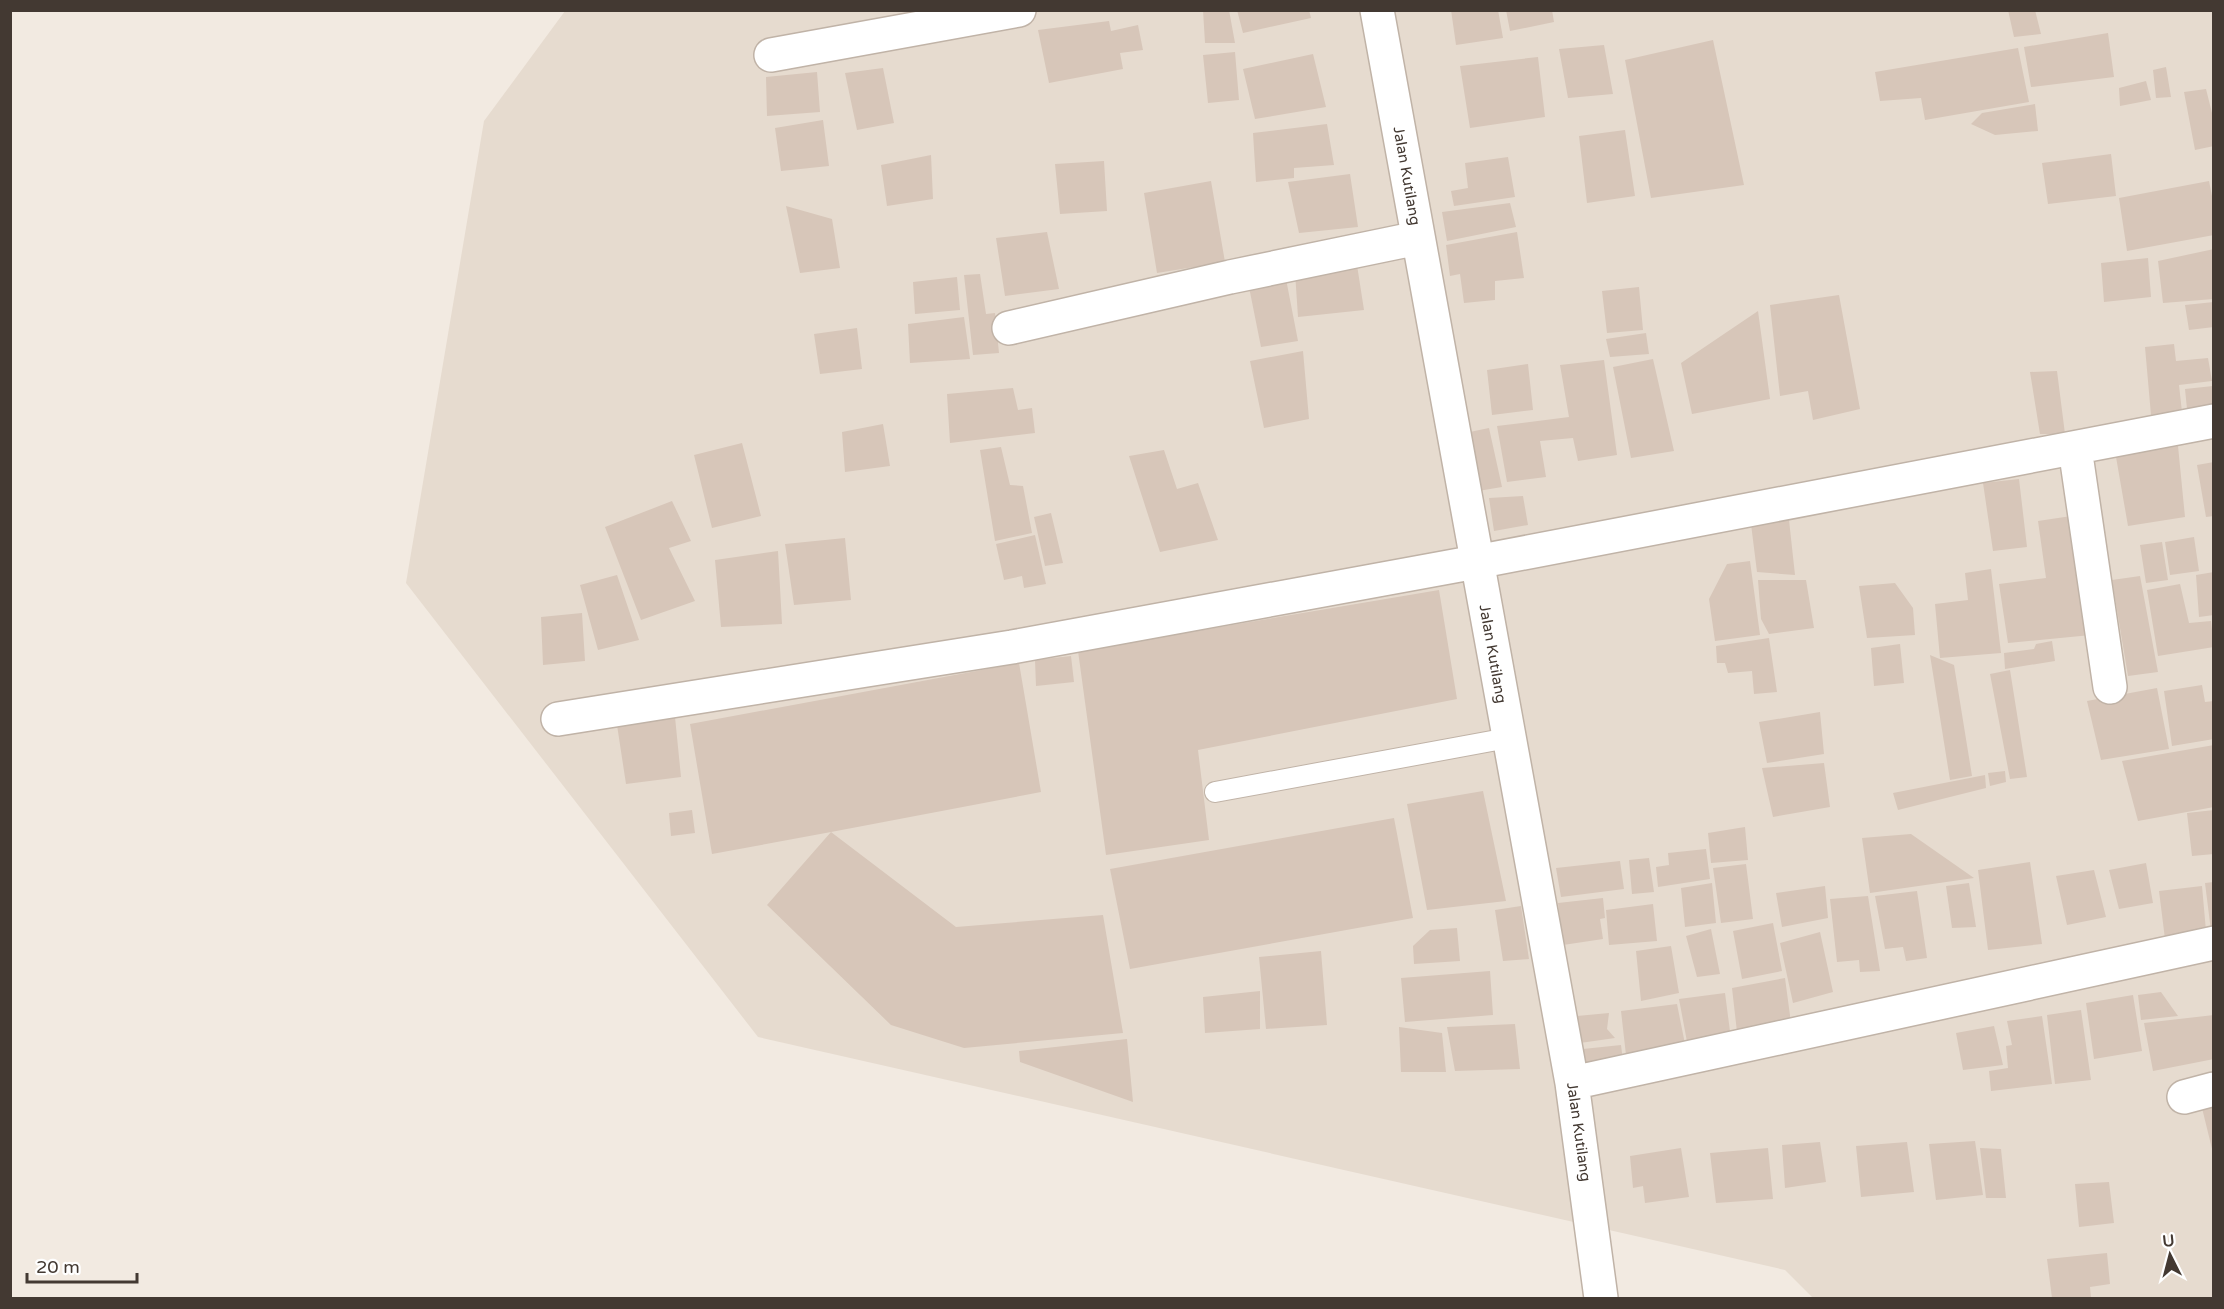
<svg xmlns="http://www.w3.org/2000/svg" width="2224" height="1309" font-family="'Varela Round',sans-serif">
<rect width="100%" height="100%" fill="#f2eae1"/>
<path fill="#e6dbcf" d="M565,11H2213V1298H1813L1785,1270L758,1037L406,583L484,121Z"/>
<path fill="#d7c6b9" d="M1203,10H1229L1235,43H1205Z
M1237,10H1309L1311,18L1243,33Z
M1451,10H1498L1503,38L1456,45Z
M1506,10H1552L1554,22L1510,31Z
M2008,10H2035L2041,34L2014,37Z
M1109,21L1111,31L1138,25L1143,50L1120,53L1123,69L1049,83L1038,30Z
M2108,33L2114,77L2031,87L2024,47Z
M1713,40L1744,185L1651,198L1625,60Z
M1604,45L1613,94L1568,98L1559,49Z
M2018,48L2029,102L1925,120L1921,98L1880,101L1875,72Z
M1235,52L1239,100L1208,103L1203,55Z
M1313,54L1326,107L1255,119L1243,69Z
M1538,57L1545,117L1470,128L1460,66Z
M2166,67L2171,97L2156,98L2153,70Z
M883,68L894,123L857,130L845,73Z
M817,72L820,112L767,116L766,77Z
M2146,81L2151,100L2120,106L2119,88Z
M2206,89L2214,121V146L2195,150L2184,92Z
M2035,104L2038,131L1995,135L1971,124L1982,113Z
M823,120L829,166L781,171L775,128Z
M1327,124L1334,165L1294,168V178L1256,182L1253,133Z
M1625,130L1635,196L1587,203L1579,136Z
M2111,154L2116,196L2048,204L2042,163Z
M931,155L933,199L887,206L881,165Z
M1508,157L1515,197L1454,206L1451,191L1468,188L1465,163Z
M1104,161L1107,211L1060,214L1055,164Z
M1350,174L1358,227L1299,233L1288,182Z
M1211,181L1225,262L1157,273L1144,193Z
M2209,181L2214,206V235L2127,251L2119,198Z
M1510,203L1516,227L1447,241L1442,212Z
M786,206L832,219L840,268L800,273Z
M1047,232L1059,289L1005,296L996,238Z
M1517,232L1524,278L1495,281V300L1464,303L1460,274L1450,276L1446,245Z
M2214,249V299L2163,303L2158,261Z
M2148,258L2151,297L2104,302L2101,263Z
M1357,265L1364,310L1298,317L1295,272Z
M980,274L986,314L995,313L999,353L973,355L964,275Z
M957,277L960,310L915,314L913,282Z
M1286,279L1298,341L1261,347L1249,287Z
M1639,287L1643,330L1607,333L1602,291Z
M1839,295L1860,409L1813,420L1808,391L1780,396L1770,305Z
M2214,302V327L2189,330L2185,305Z
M1758,311L1770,399L1692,414L1681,363Z
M964,317L970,359L910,363L908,324Z
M857,328L862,369L820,374L814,334Z
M1646,333L1649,354L1610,357L1606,339Z
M2174,344L2176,361L2208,358L2212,381L2179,385L2182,412L2151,415L2145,347Z
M1303,351L1309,419L1264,428L1250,361Z
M1653,359L1674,451L1631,458L1613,367Z
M1604,360L1617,455L1578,461L1573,438L1540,441L1546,477L1507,482L1497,426L1569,417L1560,365Z
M1528,364L1533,410L1492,415L1487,370Z
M2057,371L2065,434H2040L2030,372Z
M2213,386L2214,406L2187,409L2185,389Z
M1013,388L1018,410L1032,408L1035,433L950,443L947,394Z
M883,424L890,466L845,472L842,432Z
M1489,428L1502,487L1478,491L1465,433Z
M742,443L761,516L712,528L694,455Z
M2178,446L2185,517L2128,526L2116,457Z
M1001,447L1010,485L1023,486L1032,533L995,541L980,450Z
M1164,450L1177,489L1198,483L1218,540L1160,552L1129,456Z
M2214,462V516L2206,517L2197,465Z
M2019,479L2027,547L1993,551L1983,483Z
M1523,496L1528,525L1494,531L1489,498Z
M672,501L691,541L669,548L695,601L641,620L605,527Z
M1051,513L1063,563L1045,566L1034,517Z
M2078,515L2091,635L2008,643L1999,584L2046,578L2038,521Z
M1789,520L1795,575L1757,572L1751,524Z
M1035,535L1046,584L1024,588L1022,576L1004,580L996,544Z
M2194,537L2199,571L2170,575L2165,542Z
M845,538L851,600L794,605L785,544Z
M2162,542L2168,580L2146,583L2140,545Z
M778,551L782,624L721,627L715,560Z
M1750,561L1760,635L1715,641L1709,599L1727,564Z
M1991,569L2001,653L1940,658L1935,604L1968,600L1965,573Z
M2214,572V615L2199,617L2196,575Z
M617,575L639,640L598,650L580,585Z
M2140,576L2158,672L2128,676L2112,580Z
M1758,580H1806L1814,628L1769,634L1761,619Z
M1895,583L1913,608L1915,635L1867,638L1859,586Z
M2180,584L2189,623L2211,621L2214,647L2158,656L2147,590Z
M1439,590L1457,699L1198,750L1209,840L1106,855L1078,651Z
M582,613L585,661L543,665L541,617Z
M1769,638L1777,692L1754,694L1752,671L1728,673L1725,663H1717L1716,646Z
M2052,641L2055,661L2005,669L2004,653L2034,649L2036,644Z
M1900,644L1904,683L1874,686L1871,648Z
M1930,655L1954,665L1972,776L1950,780Z
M1071,656L1074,682L1036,686L1035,660Z
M1019,663L1041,792L831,832L956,927L1103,915L1123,1033L964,1048L891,1025L767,905L831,832L712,854L690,724Z
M2010,670L2027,777L2010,779L1990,674Z
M2202,685L2205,702L2214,701V739L2172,746L2164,691Z
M2157,688L2169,749L2101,760L2087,701Z
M1820,712L1824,754L1767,763L1759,722Z
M675,717L681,777L626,784L617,725Z
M2214,745V807L2138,821L2122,761Z
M1824,763L1830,807L1773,817L1762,768Z
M2005,771L2006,782L1990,786L1988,773Z
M1985,775L1986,788L1898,810L1893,793Z
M1483,791L1506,901L1427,910L1407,804Z
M692,810L695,833L671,836L669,813Z
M2214,810V854L2192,856L2187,813Z
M1394,818L1413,918L1130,969L1110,869Z
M1745,827L1748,860L1711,863L1708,833Z
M1911,834L1974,878L1870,893L1862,838Z
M1706,849L1710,879L1658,887L1656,867L1669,865L1668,853Z
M1649,858L1654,892L1632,894L1629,860Z
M1620,861L1624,889L1561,897L1556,868Z
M2030,862L2042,944L1988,950L1978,870Z
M2146,863L2153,903L2119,909L2109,870Z
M1746,864L1753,919L1721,923L1713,868Z
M2094,870L2106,917L2067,925L2056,876Z
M2214,882V931H2211L2205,883Z
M1712,883L1716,923L1685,927L1681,888Z
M1969,883L1976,927L1952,928L1946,886Z
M1825,886L1828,918L1782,927L1776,893Z
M2202,886L2206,931L2165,939L2159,891Z
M1917,891L1927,958L1906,961L1903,947L1885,949L1875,896Z
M1868,896L1880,971L1860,972L1859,960L1837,962L1830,899Z
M1603,898L1605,918L1600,919L1603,939L1563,945L1558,903Z
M1653,904L1657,941L1609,945L1606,910Z
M1521,906L1529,959L1503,961L1495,910Z
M1773,923L1782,971L1742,979L1733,931Z
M1457,928L1460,961L1414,964L1413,946L1430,930Z
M1711,929L1720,974L1697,977L1686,936Z
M1820,932L1833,992L1793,1003L1780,943Z
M1671,946L1679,993L1641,1001L1636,951Z
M1321,951L1327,1025L1266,1029L1259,957Z
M1490,971L1493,1015L1405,1022L1401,978Z
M1785,978L1791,1023L1737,1032L1732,988Z
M1260,991V1029L1205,1033L1203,997Z
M2161,992L2178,1016L2141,1020L2138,995Z
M1725,993L1731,1039L1688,1047L1679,999Z
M2133,995L2142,1051L2094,1059L2086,1003Z
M1677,1004L1685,1044L1626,1055L1621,1011Z
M2081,1010L2091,1080L2055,1084L2047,1015Z
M1609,1013L1607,1029L1615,1038L1580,1043L1577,1016Z
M2214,1015V1059L2153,1071L2144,1023Z
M2042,1016L2052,1084L1991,1091L1989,1071L2008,1068L2006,1046L2012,1045L2007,1021Z
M1515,1024L1520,1069L1455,1071L1447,1027Z
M1994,1026L2003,1065L1963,1070L1956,1033Z
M1399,1027L1442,1033L1446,1072H1401Z
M1127,1039L1133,1102L1020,1062L1019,1051Z
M1621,1045L1623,1061L1584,1068L1583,1049Z
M2214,1106V1153H2213L2202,1108Z
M1975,1141L1983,1195L1936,1200L1929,1144Z
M1820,1142L1826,1182L1785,1188L1782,1145Z
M1907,1142L1914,1192L1861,1197L1856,1146Z
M1681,1148L1689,1197L1645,1203L1643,1186L1633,1188L1630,1156Z
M1768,1148L1773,1199L1716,1203L1710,1153Z
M1980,1148L2001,1149L2006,1198H1986Z
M2109,1182L2114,1223L2079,1227L2075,1184Z
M2107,1253L2110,1284L2090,1287L2091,1298H2052L2047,1259Z"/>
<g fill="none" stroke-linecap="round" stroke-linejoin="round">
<defs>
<path id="lane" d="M1215,792L1508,738"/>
<path id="street" d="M1377,10L1572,1083L1601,1298
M771,55L1019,10
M1009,328L1230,277L1418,238
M2075,448L2110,687
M558,719L1012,647L1476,562L2214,421
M1572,1083L2214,943
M2184,1097L2214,1089"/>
</defs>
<use href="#lane" stroke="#c0b3a7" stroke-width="22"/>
<use href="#street" stroke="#c0b3a7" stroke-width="36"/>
<use href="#lane" stroke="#fff" stroke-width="20"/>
<use href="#street" stroke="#fff" stroke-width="33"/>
</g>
<g text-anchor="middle" stroke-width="5" stroke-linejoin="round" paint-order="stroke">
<g font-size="15" fill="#433932" stroke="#fff">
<text transform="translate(1407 176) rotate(80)" y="5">Jalan Kutilang</text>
<text transform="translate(1493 654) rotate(80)" y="5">Jalan Kutilang</text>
<text transform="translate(1579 1132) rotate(82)" y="5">Jalan Kutilang</text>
</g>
</g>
<rect width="2224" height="1309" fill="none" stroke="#433932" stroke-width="24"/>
<g transform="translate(2170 1255) rotate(354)" stroke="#ffffff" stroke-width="4.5" paint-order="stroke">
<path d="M0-4.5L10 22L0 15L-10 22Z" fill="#433932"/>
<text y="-9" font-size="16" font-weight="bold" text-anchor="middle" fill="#433932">U</text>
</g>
<path d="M27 1273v9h110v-9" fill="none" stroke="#433932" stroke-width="3"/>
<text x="36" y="1273" font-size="18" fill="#433932" stroke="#ffffff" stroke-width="4.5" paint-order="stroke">20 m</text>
</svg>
